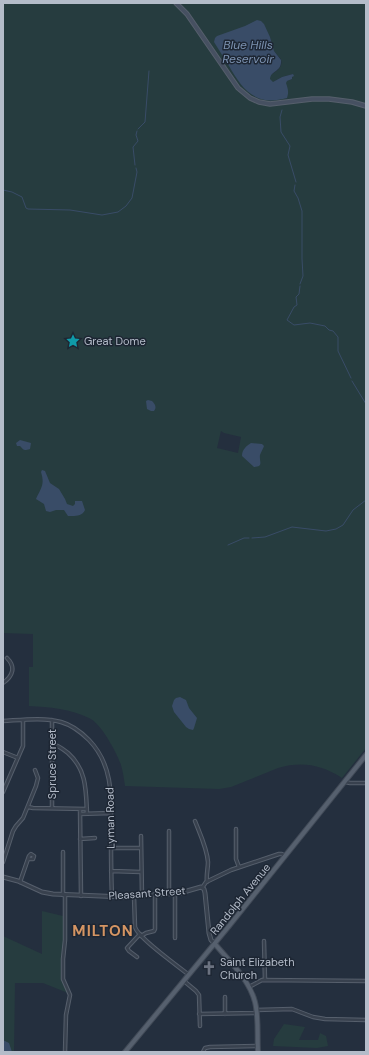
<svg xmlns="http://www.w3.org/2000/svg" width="369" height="1055" font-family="'DM Sans',sans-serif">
<rect width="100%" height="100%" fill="#242f3e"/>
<path fill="#263c3f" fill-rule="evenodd" d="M3,3H366V748L342,778C322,765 302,761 278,768L231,787L219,789L125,786C124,779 123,772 121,765C117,753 101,723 89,718C71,709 49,707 29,706V667H33V634L3,633ZM264,26C267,31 270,37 272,43C273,45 272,47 273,49C275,55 284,58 281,65C279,72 271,72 269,79ZM293,74L292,79L287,81H275L282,77ZM221,431L224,433L241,437L238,453L217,448Z
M42,911L63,916L64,938L62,959V979L63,984L68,993L43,983H15L14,1052H3V936L42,954Z
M284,1024L305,1027L299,1040H318L320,1033L326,1036L328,1046L317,1048L273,1046L274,1039Z"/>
<path fill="#394c67" d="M257,20L261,21L264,24L270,37L274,51L281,60C282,72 271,70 270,79L273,82L282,77L293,74L294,76L292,77V79L287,81L286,83C288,89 289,92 287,98C279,100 272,101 265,100C246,96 238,81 229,66C224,58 219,50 214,42L215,38L217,36L245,26Z
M148,400L152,401C155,404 157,407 154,411H151L147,409L146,401Z
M20,440L31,443L30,449C23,451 24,450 20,446H17L16,443Z
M251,443L262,444L264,446C263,449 261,452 260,455C259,461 264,467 254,467L242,456C242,450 246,446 251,443Z
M42,470L45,471L50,483L59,489L65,499L67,504L73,506L75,504V501H82L85,510C82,517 74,516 68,516L64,510H56L50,512L46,511L44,504L36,499C41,488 45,485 41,472Z
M180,697L186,700L189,708L197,718L194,728L193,730L189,729L186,727L174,712L172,706L174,700L176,698Z
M3,1040L9,1043L12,1052H3Z"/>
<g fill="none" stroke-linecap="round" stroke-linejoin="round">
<path stroke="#394c67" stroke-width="1" d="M282,110L280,117L281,132L290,146L288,155L296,182
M138,129L145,122L149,71
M135,165L133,147L138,141L136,135L137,131
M295,185L294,191L298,198L302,211V259L303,276L300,284
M3,190L12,192L22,197L26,208L28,209L70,210L102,215L118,212L126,206L132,198L137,172L136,168
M300,286L299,294L296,297L297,305L294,307L287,320L294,325L310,323L325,326L329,330L333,331L338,337V351L351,378
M352,381L366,404
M252,538L265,537L292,527L326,531L336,529L343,525L353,510L366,500
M228,545L244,538H249"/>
<defs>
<path id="minor" d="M3,683C13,676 16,667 7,658
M3,721C21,720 44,717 61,722C72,725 81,732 89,740C115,767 111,801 111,836C111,856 111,876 112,897
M52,744C58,745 63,749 68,753C87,770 86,791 87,814
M3,752L18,758
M345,782L350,783H366
M3,792L23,746V720
M28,807L33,808L87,809
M52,808V720
M80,809L81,896
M80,814L111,813
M195,821C200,834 207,848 208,862C208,869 206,875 207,882
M236,829V859L239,867
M169,831V893
M141,836L142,896
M80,839L95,838
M111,848H141
M63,852V895
M3,862L13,831L16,826L23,818L36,786L38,778L35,770
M111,871L141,872
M20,882L29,856L31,854L34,856L33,859H28
M202,888L206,882L231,870L279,854H282L285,856
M175,893V938
M65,895V940L63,959V979L70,995L66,1015L65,1052
M134,896L135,927C138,938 178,966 189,975
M141,936L146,933L154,931L155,929V895
M264,941L265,980
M137,957L129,951L127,948L140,934
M184,981L196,991L199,995L200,1026
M249,987L262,980L366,981
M225,997V1014
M256,1010L292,1009L313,1017L325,1019L366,1020
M199,1014L257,1013
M203,1052L205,1048L210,1047L257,1046"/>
<path id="tertiary" d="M3,877L18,881L42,892L53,894L124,897L180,893L201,887L204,889L205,893L209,933L211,940L215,944"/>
<path id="secondary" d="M176,3L187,14L238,88L250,98L259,102L270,104L312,99H329L352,102L366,106"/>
<path id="primary" d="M215,944C230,962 249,979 255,1002C259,1018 257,1036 258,1052
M125,1052L229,926L366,755"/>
</defs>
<use href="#minor" stroke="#565f6c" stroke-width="4.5"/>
<use href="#tertiary" stroke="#565f6c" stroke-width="5"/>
<use href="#secondary" stroke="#565f6c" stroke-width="5.5"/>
<use href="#primary" stroke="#414a57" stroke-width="6"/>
<use href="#minor" stroke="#38414e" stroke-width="2.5"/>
<use href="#tertiary" stroke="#38414e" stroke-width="3"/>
<use href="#secondary" stroke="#465061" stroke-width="3.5"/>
<use href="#primary" stroke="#56606e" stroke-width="4"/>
</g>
<defs>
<symbol id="sight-bare" viewBox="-9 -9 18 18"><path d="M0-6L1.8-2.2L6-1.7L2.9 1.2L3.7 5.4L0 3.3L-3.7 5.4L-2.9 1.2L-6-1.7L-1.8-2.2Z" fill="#0f9aa8" stroke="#1d2633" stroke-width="2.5" paint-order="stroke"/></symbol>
<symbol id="church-bare" viewBox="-9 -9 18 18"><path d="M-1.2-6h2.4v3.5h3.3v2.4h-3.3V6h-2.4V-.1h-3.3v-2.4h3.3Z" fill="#6b7280" stroke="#1d2633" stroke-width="2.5" paint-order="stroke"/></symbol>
</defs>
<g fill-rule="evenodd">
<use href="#sight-bare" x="63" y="331" width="20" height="20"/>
<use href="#church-bare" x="199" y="958" width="20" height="20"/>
</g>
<g text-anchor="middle" stroke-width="3" stroke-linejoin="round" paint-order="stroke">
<g font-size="11" fill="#b4bcc9" stroke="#1d2633" text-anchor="start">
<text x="84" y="345">Great Dome</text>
<text x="220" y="966">Saint Elizabeth<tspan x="220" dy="13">Church</tspan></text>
</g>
<g font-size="11" fill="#b4bcc9" stroke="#1d2633">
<text transform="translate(52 764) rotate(-90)" y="4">Spruce Street</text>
<text transform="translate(110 818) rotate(-91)" y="4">Lyman Road</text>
<text transform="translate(147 893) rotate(-4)" y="4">Pleasant Street</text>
<text transform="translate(240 899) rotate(-51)" y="4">Randolph Avenue</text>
</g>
<g font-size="12" font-style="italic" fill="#7c92b1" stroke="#1d2633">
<text x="248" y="49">Blue Hills<tspan x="248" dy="14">Reservoir</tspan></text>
</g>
<g font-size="15" font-weight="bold" letter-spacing="1" fill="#d59563" stroke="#1d2633">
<text x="103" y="936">MILTON</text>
</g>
</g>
<rect width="369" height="1055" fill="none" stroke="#b4bcc9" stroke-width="8"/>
</svg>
